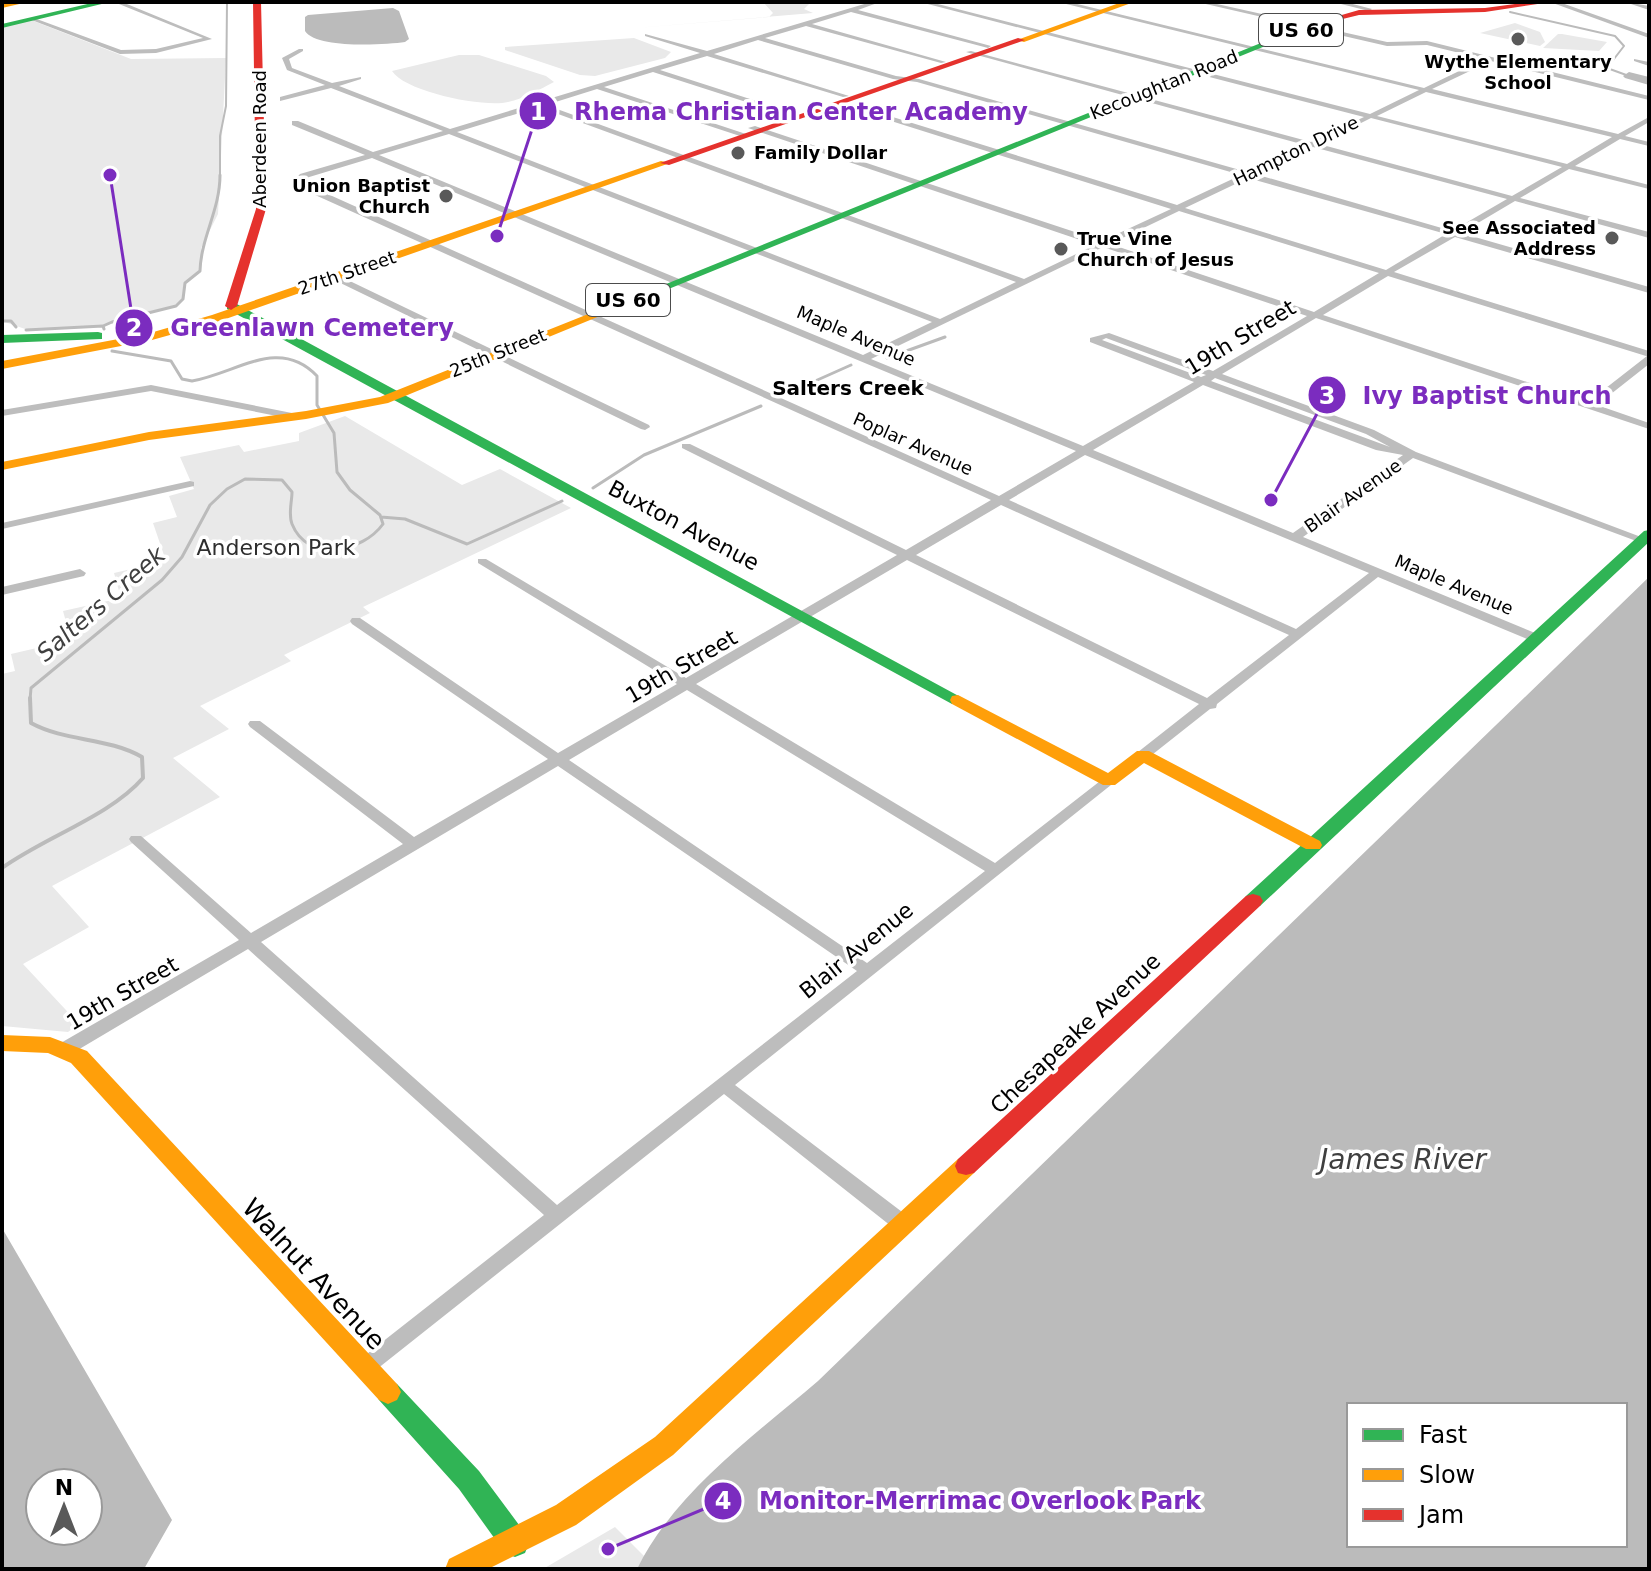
<svg xmlns="http://www.w3.org/2000/svg" width="1651" height="1571" font-family="'DejaVu Sans',sans-serif">
<rect width="100%" height="100%" fill="#fff"/>
<path fill="#e9e9e9" d="M763,2H811L804,9L813,13L623,29L769,17L773,13Z
M31,20L131,59L226,58L218,214L201,248L203,255L198,274L185,283L183,299L176,306L103,326L28,330L2,321V27Z
M1515,23L1540,32L1545,42L1540,46L1480,33Z
M1558,34H1562L1607,42L1599,51L1543,48Z
M634,38L671,52L665,58L595,76L580,75L505,50V47Z
M459,55H479L546,76L554,82C540,89 524,99 508,102C485,108 405,92 392,71Z
M345,416L462,485L500,469L571,508L363,607L370,613L284,655L291,661L200,706L229,729L173,758L220,797L52,886L89,927L23,964L79,1024L68,1032L2,1026V674L15,671L11,654L71,640L63,611L121,598L114,573L166,561L153,523L177,517L169,496L194,489L180,457L239,445L244,452L299,441V433Z
M615,1527L644,1556L637,1569H543Z"/>
<path fill="#bbb" fill-rule="evenodd" d="M393,8L399,11L409,39L405,42C384,45 317,49 305,31V17L308,15Z
M1649,577V1569H637C674,1493 755,1435 818,1381ZM1625,1405V1545H1349V1405Z
M2,1228L172,1520L144,1569H2ZM88,1483V1531H40V1483Z"/>
<g fill="none" stroke-linecap="round" stroke-linejoin="round">
<path stroke="#bbb" stroke-width="2" d="M1510,12L1615,36L1624,46L1607,68L1629,76
M220,177V136L226,106L227,2"/>
<path stroke="#bbb" stroke-width="3" d="M2,321H11L16,327
M104,329L103,326L112,322L176,306L183,299L185,283L200,271C201,237 220,210 220,175
M26,330L103,326
M887,358L945,337
M786,394L851,365
M593,488L644,455L761,406
M381,517L405,519L467,544L562,501
M30,700L31,688L162,580L182,557L210,505L227,489L245,479L282,480L292,492C292,502 288,514 292,524C308,564 363,552 383,524L380,515L350,490L337,472L334,433L317,405V376C279,336 237,373 192,381L182,379L171,361L112,351"/>
<path stroke="#bbb" stroke-width="4" d="M2,868C45,837 110,816 143,778L142,757C107,737 66,742 31,723L30,698"/>
<path fill="#bbb" fill-rule="evenodd" d="M1629,72L1649,77V85L1625,78L1623,76Z"/>
<path fill="#bdbdbd" fill-rule="evenodd" d="M114,2H122L212,39L156,53L120,54L29,19L34,18L121,50L156,49L203,38Z
M871,2H880L858,10L991,46L988,48L851,12L812,24L946,62L941,63L806,26L765,38L896,76L919,79L1247,172L1305,145L966,52L971,51L1311,142L1364,117L920,2H930L1370,114L1419,90L1058,2H1069L1424,88L1484,59L1427,45L1387,46L1197,2H1208L1387,42L1427,41L1649,96V100L1491,61L1432,89L1618,134L1649,117V122L1625,136L1649,142V146L1620,139L1575,166L1649,185V189L1569,169L1520,198L1649,232V238L1515,201L1461,233L1649,287V293L1455,237L1394,272L1649,351V364L1597,405L1649,423V429L1316,318L1222,374L1374,430L1416,452L1649,540L1647,542H1639L1413,458L1303,537L1540,635L1542,638L1540,641H1532L1378,577L1217,704L1216,708L1210,709L1148,758L1143,759L1136,755L1138,752L1199,704L907,560L696,684L995,863L1104,778H1114L1116,781L735,1085L910,1218L912,1224L910,1230L903,1232L896,1230L724,1094L372,1373L365,1376L358,1373L355,1367L358,1361L544,1215L248,949L71,1054L65,1055L59,1054L57,1049L59,1044L239,940L131,842L129,839L131,836H141L251,933L403,844L250,727L248,724L250,721H260L414,837L548,759L352,624L350,621L352,618H360L558,753L677,684L478,563V559H486L686,678L897,555L682,448V444H690L906,550L991,500L293,185L292,183L300,174L365,155L292,125V121H298L373,152L443,131L331,88L280,101V97L325,85L287,70L282,58L299,49H303V51L289,59L292,68L332,83L361,77V79L339,86L450,129L700,53L645,36V34L707,51ZM758,40L893,79L917,82L1241,175L1177,205L841,101L834,103L1171,209L1102,241L755,126L748,128L1095,245L1024,279L546,105L597,89L746,138V134L604,87L653,72L790,116L797,114L660,70L707,56L843,97L849,96L714,54ZM1426,92L1612,137L1567,164L1377,116ZM539,107L1016,282L940,319L457,132ZM1371,118L1562,167L1512,196L1319,144ZM449,134L932,322L863,355L379,155ZM1313,147L1507,199L1452,231L1255,174ZM372,158L1076,451L999,496L301,182L306,178ZM1248,178L1446,234L1386,270L1185,208ZM1179,211L1379,273L1314,312L1110,244ZM1103,247L1307,316L1213,371L1109,333L1090,338V342L1194,382L1083,446L871,359ZM1388,276L1646,356H1647L1588,402L1323,315ZM1106,338L1206,375L1201,377L1102,340ZM1215,378L1366,434L1390,447L1211,381ZM1203,385L1376,450L1403,455L1293,533L1093,450ZM1085,455L1369,573L1296,629L1009,500ZM1001,505L1289,635L1207,698L916,555ZM687,690L985,871L867,963L569,760ZM558,766L857,971L557,1205L261,942Z
M1333,2H1345L1372,9L1369,11Z
M1550,2H1559L1649,34V38Z
M1627,2L1649,6V10L1628,3Z
M1634,59L1649,62V66L1634,61Z
M329,271L649,425L650,427L645,430L641,429L326,276V272Z
M151,385L297,414L302,417L297,420L151,391L2,416V410Z
M190,481L194,482V486L2,529V523Z
M80,569L86,573L84,576L2,595V587Z"/>
<path fill="#30b455" fill-rule="evenodd" d="M96,2H110L2,28V24Z
M1315,21L1322,23L644,299L634,297Z
M227,303H235L966,700L964,704H952L227,309Z
M98,332L102,333V339L2,343V335Z
M1649,530V542L1260,906H1246L1243,901L1246,896L1644,531Z
M388,1380L397,1384L479,1471L525,1533L529,1543L525,1553L515,1557L505,1553L459,1489L379,1400L375,1392L379,1384Z"/>
<path fill="#ff9f0a" fill-rule="evenodd" d="M28,2L2,8V4Z
M1122,2H1134L1024,42L1017,40Z
M661,161L670,163L220,321L152,340L2,369V361L150,333L212,315Z
M636,295L646,297L388,403L306,419L149,440L2,470V462L149,432L306,411L380,397Z
M958,695L1108,773L1137,751H1149L1320,841L1322,845L1320,849H1306L1144,763L1115,785H1103L952,704L950,700L952,696Z
M2,1035L50,1037L87,1051L397,1384L401,1392L397,1400L388,1404L379,1400L71,1063L48,1053L2,1051Z
M966,1157L974,1159L977,1166L974,1173L673,1455L576,1525L488,1569H445L449,1559L556,1505L655,1437L958,1159Z"/>
<path fill="#e5322d" fill-rule="evenodd" d="M253,2H261L266,209L237,306L231,310L225,306L256,209Z
M1530,2H1551L1485,12L1359,15L1318,25L1314,23L1359,10L1485,8Z
M1018,38L1025,40L669,165L660,163Z
M1253,894L1260,896L1263,901L1260,906L974,1173L966,1175L958,1173L955,1166L958,1159L1246,896Z"/>
</g>
<g fill="#595959" stroke="#fff" stroke-width="3">
<circle cx="1518" cy="39" r="8"/>
<circle cx="738" cy="153" r="8"/>
<circle cx="446" cy="196" r="8"/>
<circle cx="1612" cy="238" r="8"/>
<circle cx="1061" cy="249" r="8"/>
</g>
<g text-anchor="middle" stroke-width="7" stroke-linejoin="round" paint-order="stroke">
<g font-size="18" font-weight="bold" fill="#000" stroke="#fff" text-anchor="start">
<text x="1518" y="68" text-anchor="middle">Wythe Elementary<tspan x="1518" dy="21">School</tspan></text>
<text x="754" y="159">Family Dollar</text>
<text x="430" y="192" text-anchor="end">Union Baptist<tspan x="430" dy="21">Church</tspan></text>
<text x="1596" y="234" text-anchor="end">See Associated<tspan x="1596" dy="21">Address</tspan></text>
<text x="1077" y="245">True Vine<tspan x="1077" dy="21">Church of Jesus</tspan></text>
</g>
<g font-size="18" fill="#000" stroke="#fff">
<text transform="translate(1164 85) rotate(-22)" y="6">Kecoughtan Road</text>
<text transform="translate(260 139) rotate(-90)" y="6">Aberdeen Road</text>
<text transform="translate(1296 151) rotate(-26)" y="6">Hampton Drive</text>
<text transform="translate(347 273) rotate(-19)" y="6">27th Street</text>
<text transform="translate(856 336) rotate(23)" y="6">Maple Avenue</text>
<text transform="translate(498 353) rotate(-22)" y="6">25th Street</text>
<text transform="translate(913 444) rotate(24)" y="6">Poplar Avenue</text>
<text transform="translate(1353 496) rotate(-35)" y="6">Blair Avenue</text>
<text transform="translate(1454 585) rotate(23)" y="6">Maple Avenue</text>
</g>
<g fill="#fff" stroke="#4c4c4c" stroke-width="2">
<rect x="1259" y="14" width="84" height="32" rx="6"/>
<rect x="586" y="284" width="84" height="32" rx="6"/>
</g>
<g font-size="20" font-weight="bold" fill="#000">
<text x="1301" y="37">US 60</text>
<text x="628" y="307">US 60</text>
</g>
<g font-size="20" font-weight="bold" fill="#000" stroke="#fff">
<text x="848" y="395">Salters Creek</text>
</g>
<g font-size="22" fill="#000" stroke="#fff">
<text transform="translate(1240 337) rotate(-31)" y="8">19th Street</text>
<text transform="translate(684 525) rotate(28)" y="8">Buxton Avenue</text>
<text transform="translate(681 666) rotate(-30)" y="8">19th Street</text>
<text transform="translate(856 950) rotate(-39)" y="8">Blair Avenue</text>
<text transform="translate(122 993) rotate(-30)" y="8">19th Street</text>
<text transform="translate(1075 1033) rotate(-43)" y="8">Chesapeake Avenue</text>
</g>
<g font-size="22" fill="#2e2e2e" stroke="#fff">
<text x="276" y="555">Anderson Park</text>
</g>
<g font-size="24" font-style="italic" fill="#3f3f3f" stroke="#fff">
<text transform="translate(101 604) rotate(-41)" y="8">Salters Creek</text>
</g>
<g font-size="26" fill="#000" stroke="#fff">
<text transform="translate(314 1274) rotate(47)" y="9">Walnut Avenue</text>
</g>
<g font-size="28" font-style="italic" fill="#3f3f3f" stroke="#fff">
<text x="1403" y="1169">James River</text>
</g>
</g>
<path fill="none" stroke="#7b2cbf" stroke-width="3" d="M497 236L538 111M110 175L134 328M1271 500L1327 395M608 1549L723 1501"/>
<g fill="#7b2cbf" stroke="#fff" stroke-width="3">
<circle cx="497" cy="236" r="8"/>
<circle cx="110" cy="175" r="8"/>
<circle cx="1271" cy="500" r="8"/>
<circle cx="608" cy="1549" r="8"/>
<circle cx="538" cy="111" r="20"/>
<circle cx="134" cy="328" r="20"/>
<circle cx="1327" cy="395" r="20"/>
<circle cx="723" cy="1501" r="20"/>
</g>
<g font-size="24" text-anchor="middle" font-weight="bold" fill="#fff">
<text x="538" y="120">1</text>
<text x="134" y="336">2</text>
<text x="1327" y="404">3</text>
<text x="723" y="1509">4</text>
</g>
<g font-size="24" text-anchor="middle" font-weight="bold" fill="#7b2cbf" stroke="#fff" stroke-width="7" stroke-linejoin="round" paint-order="stroke">
<text x="801" y="120">Rhema Christian Center Academy</text>
<text x="312" y="336">Greenlawn Cemetery</text>
<text x="1487" y="404">Ivy Baptist Church</text>
<text x="980" y="1509">Monitor-Merrimac Overlook Park</text>
</g>
<rect width="1651" height="1571" fill="none" stroke="#000000" stroke-width="8"/>
<rect x="1347" y="1403" width="280" height="144" fill="#ffffff" stroke="#999999" stroke-width="2"/>
<rect x="1363" y="1429" width="40" height="12" fill="#30b455" stroke="#999999" stroke-width="2"/>
<text x="1419" y="1443" font-size="24" fill="#000000">Fast</text>
<rect x="1363" y="1469" width="40" height="12" fill="#ff9f0a" stroke="#999999" stroke-width="2"/>
<text x="1419" y="1483" font-size="24" fill="#000000">Slow</text>
<rect x="1363" y="1509" width="40" height="12" fill="#e5322d" stroke="#999999" stroke-width="2"/>
<text x="1419" y="1523" font-size="24" fill="#000000">Jam</text>
<g transform="translate(64 1507)"><circle r="38" fill="#ffffff" stroke="#999999" stroke-width="2"/>
<path d="M0-6L14 30L0 20L-14 30Z" fill="#595959"/>
<text y="-12" font-size="22" font-weight="bold" text-anchor="middle" fill="#000000">N</text>
</g>
</svg>
